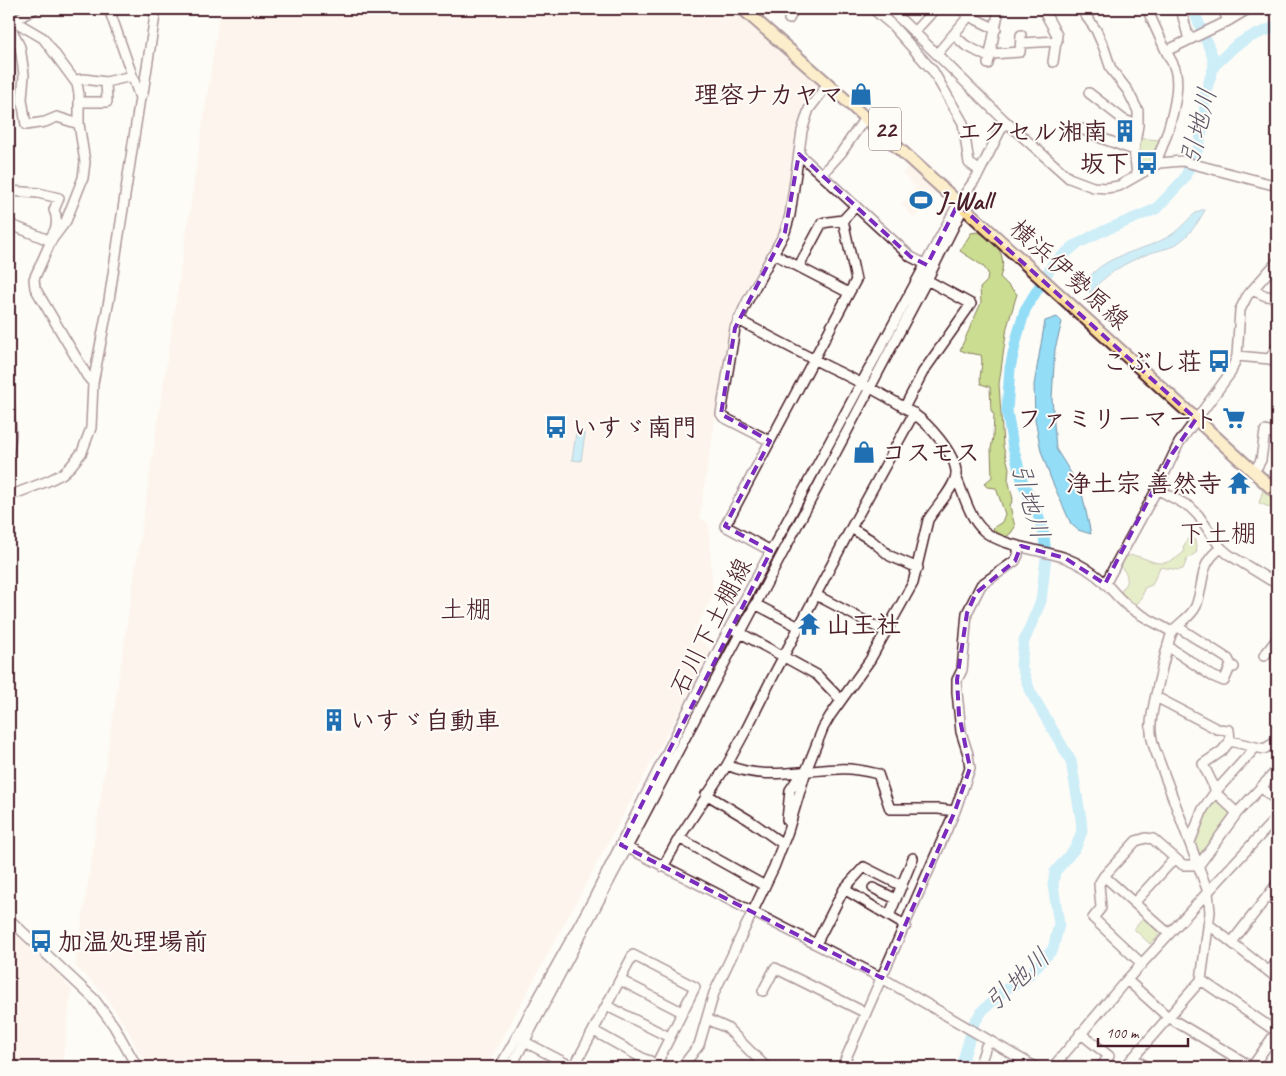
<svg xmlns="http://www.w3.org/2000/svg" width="1286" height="1076" font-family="Caveat,'Klee One',sans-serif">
<rect width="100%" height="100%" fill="#fdfcf7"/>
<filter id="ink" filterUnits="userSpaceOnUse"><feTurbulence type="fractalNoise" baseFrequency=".02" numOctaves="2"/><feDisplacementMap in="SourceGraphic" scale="10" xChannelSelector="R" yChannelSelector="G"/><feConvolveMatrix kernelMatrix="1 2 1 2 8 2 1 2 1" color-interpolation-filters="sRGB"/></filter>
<g filter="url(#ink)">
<path fill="#fceedf" d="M220,9H734L821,84V86L802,110L785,221L774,246L738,309L728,337L700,517L709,524L713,596L693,633L712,651L487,1067H145L130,1034L104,994L75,966Z
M909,166L938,191L915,218L901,205L916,187L902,173Z
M9,928L16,932L61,973L68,987L72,988L62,1067H30L9,1057Z"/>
<path fill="#cadd91" stroke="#8a7e5e" d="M1135,138L1160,140L1156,150V159L1139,169Z
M978,232C997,242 1008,255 1000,277L1017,294L1007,327L999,384L1003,446L1009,468L1008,479L1013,499L1010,506L1015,527L1011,533L1005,538L995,533L993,528L1002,522L1005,514L996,488L987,487L984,484L992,477L991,449L993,437L994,415L991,410L990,387L981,384C978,376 984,365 981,355L968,353L960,350L981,303L980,288L987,281L988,273L983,266L960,251L971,233Z
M1263,490L1277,502V510L1259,503Z
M1189,537L1195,540L1197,552L1187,559L1183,569L1179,570L1160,567L1152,585L1144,588L1143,594L1138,603L1134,604L1121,593C1122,588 1127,583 1127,579C1128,571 1118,569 1122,561C1129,548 1148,562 1159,563C1167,564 1178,558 1184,552L1183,547Z
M1215,795L1233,812L1201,858L1193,836Z
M1145,916L1162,932L1150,944L1134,929Z"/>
<path fill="#94ddf6" stroke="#7691a5" d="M1201,210H1205C1197,225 1186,240 1171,247C1163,250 1155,251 1148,254C1127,261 1103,276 1090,293L1085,285C1099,254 1145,252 1171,235C1182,228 1189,216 1201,210Z
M1057,317L1062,322L1055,349L1052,398L1056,449L1081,489L1091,534L1078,530L1071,524L1051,479L1041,451L1035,419L1034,385L1045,321Z
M576,433L585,434L581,461L572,460Z"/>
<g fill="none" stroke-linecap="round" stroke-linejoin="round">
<path stroke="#94ddf6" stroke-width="11" d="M1193,9L1212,55L1214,66
M961,1067L974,1023L983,1010L1006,989L1025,979L1053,949L1059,924L1053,885L1055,872L1076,847L1082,831L1081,819L1071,761L1030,691L1021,665L1024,641L1041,601L1046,557L1044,535L1037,512L1023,483L1013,447L1007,411L1010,368L1017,337L1025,310L1053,264L1074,246L1096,234L1156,209L1184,179L1198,149L1204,122L1205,94L1214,66L1235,46L1248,38L1277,26"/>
<defs>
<path id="minor" d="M873,9L892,25L933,71L963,123L969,163L980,171
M890,9L914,32L935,9
M961,9L969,16L996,29
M1045,9V13L1057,35L1053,62
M1081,9L1096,30L1104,48L1111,69L1128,91L1138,111V125L1134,150L1137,175
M1147,9L1166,51
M1181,9L1189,40
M9,18L43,38L77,84L79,94V124L85,162L83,178L66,221L51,241L34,279L35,288L87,376L93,383
M789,19L794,9
M1228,21L1248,9
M9,24L20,47L22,60L24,75L22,99L26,125L45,122L57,117L79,124
M9,24L34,9
M914,32L1005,121L1069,178L1093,187L1106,188L1119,186L1159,163L1182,161L1277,186
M954,35L965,45L990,58
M1021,43L1057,41
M937,54L969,16
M992,54L1020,52L1021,35
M988,64L999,9
M75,80L84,79L106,82L132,76
M1089,93L1124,120L1138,125
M140,98L143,93L156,9
M79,102H107L106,82
M1082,129L1101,138L1134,150
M799,154L911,257L927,265
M1159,163L1158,157C1167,136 1182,92 1175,69C1173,63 1169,57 1166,51L1228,21L1223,9
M822,174L841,153L865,118
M9,191L38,193L59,198L54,210C58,218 57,229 52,235
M9,224L51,241
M774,254L849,293
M799,266L822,223L843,220
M1252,290L1266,296L1277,297
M1237,356L1270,359L1277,363
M1270,359L1277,346
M9,400L11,435L9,451
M904,408L923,372L971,304L927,280
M770,441L723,417L721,414L735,328L747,302L785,232L790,215L802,131L809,109L828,84
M1257,467L1261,460L1265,431L1277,434
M956,477C964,494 969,518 984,531C1001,546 1041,550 1063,557C1079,563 1093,572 1105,583C1113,591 1120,600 1129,607C1143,617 1158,624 1172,632
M1157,489L1190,507L1198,515L1221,548L1228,554L1270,580L1277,582
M9,496L48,481L62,474L71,466L82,452L91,428L93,383L109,300L140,98L109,9
M851,528L871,540L890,556L918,568
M771,551L725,526L856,280L843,220L856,206
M1105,584L1157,489L1179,443L1231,372L1237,356L1240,310L1247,296L1277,262
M816,595L886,632
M755,604L799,627
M1178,627L1228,659L1231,665L1234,667
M735,630L817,675L841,700
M1169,647L1212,676L1224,681L1231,665
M1264,656L1277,639
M1156,697L1217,729L1229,730L1230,741
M727,765C763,781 801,770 839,769C852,768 865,771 878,774L890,809H938L955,811
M1261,787L1277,801
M706,794L749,820L783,844
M1237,813L1218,795L1203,764L1222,751L1230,741L1264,749L1277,741
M787,820L790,790L802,772
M679,838L765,886
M1190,842L1203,809L1216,791L1255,748
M624,846L882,978L1035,1067
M663,867L679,838L727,765L745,732L769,684L851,528L914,413
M1104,876L1169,934
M873,888L896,899
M844,889L864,867L902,886
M1134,903L1175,858
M889,916L913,858
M9,919L94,999L114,1026L137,1067
M1208,924L1277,978
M1232,942L1277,884
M816,944L844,889L906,926
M1142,964L1093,918L1101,908L1099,884L1104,876L1136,841L1146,838L1153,839L1183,865H1199L1237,813L1277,770
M1269,971L1277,962
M620,980L682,1012
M1127,980L1168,1017L1252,1067
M1201,980L1277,1032
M763,991L775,968L866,1013
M607,1006L669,1037
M707,1019L727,1028L766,1067
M594,1031L644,1059
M1080,1033L1109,1056L1101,1067
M525,1042L573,1067
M1132,1058L1147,1067
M500,1067L593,900L730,627L958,204L978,175L1005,121
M511,1067L927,280L966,202
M574,1067L633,955L695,987L656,1065
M637,1067L644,1059L650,1061
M682,1067L699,1045L714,993L774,867L788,831L806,771L823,728L830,716L870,660L913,583L928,520C935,508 958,485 956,471C954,453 929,424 914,414C890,397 863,384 837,371C804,355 771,337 738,320
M842,1067L955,811L970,768L968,754L961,732L957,692V680L962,670L967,613L981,585L1015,561L1018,555V546
M979,1067L986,1046
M1053,1067L1123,984L1277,817
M1125,1067L1201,980L1210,912L1208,892L1154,747C1152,740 1150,732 1151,724C1151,713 1168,638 1173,631C1180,622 1191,617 1196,606C1205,583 1198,564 1221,548
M1252,1067L1277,1031"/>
<path id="major" d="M743,9L828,84L1277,493
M9,1064L15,1067"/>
</defs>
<use href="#minor" stroke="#4a1f2b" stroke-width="12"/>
<use href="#major" stroke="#4a1f2b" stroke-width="15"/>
<use href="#minor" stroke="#fdfcf7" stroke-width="9"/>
<use href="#major" stroke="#fbde96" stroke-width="11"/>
</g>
</g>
<path d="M0 0H1286V1076H0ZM799,154L911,257L927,265L958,204L1196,419L1172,454L1105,584L1065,558L1021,546L1015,561L976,593L967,613L957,680L959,715L970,768L955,811L882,978L621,845L771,551L725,526L770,441L721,414L735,328L785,232Z" fill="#fdfcf7" fill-opacity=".55" fill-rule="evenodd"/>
<path fill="none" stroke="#7b2cbf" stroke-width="4" stroke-dasharray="10 6" stroke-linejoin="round" d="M799,154L911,257L927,265L958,204L1196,419L1172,454L1105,584L1065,558L1021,546L1015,561L976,593L967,613L957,680L959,715L970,768L955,811L882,978L621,845L771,551L725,526L770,441L721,414L735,328L785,232Z"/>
<defs>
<symbol id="shop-bare" viewBox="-9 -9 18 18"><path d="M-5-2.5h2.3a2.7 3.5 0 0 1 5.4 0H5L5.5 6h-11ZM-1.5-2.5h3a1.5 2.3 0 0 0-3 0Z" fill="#1f6fb2" stroke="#fdfcf7" stroke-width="2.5" paint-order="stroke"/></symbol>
<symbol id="building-bare" viewBox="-9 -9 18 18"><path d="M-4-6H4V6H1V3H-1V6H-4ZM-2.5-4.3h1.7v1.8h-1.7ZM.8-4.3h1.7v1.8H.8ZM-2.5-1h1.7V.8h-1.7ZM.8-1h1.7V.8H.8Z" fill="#1f6fb2" stroke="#fdfcf7" stroke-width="2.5" paint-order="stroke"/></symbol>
<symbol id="bus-bare" viewBox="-9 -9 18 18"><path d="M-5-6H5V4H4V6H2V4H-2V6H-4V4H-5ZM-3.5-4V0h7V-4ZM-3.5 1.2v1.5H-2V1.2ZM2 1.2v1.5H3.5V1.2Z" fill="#1f6fb2" stroke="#fdfcf7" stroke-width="2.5" paint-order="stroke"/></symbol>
<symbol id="stadium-bare" viewBox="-9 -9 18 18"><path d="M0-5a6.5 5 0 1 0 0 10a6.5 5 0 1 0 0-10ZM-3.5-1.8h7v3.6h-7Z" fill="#1f6fb2" stroke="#fdfcf7" stroke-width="2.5" paint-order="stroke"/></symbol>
<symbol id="supermarket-bare" viewBox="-9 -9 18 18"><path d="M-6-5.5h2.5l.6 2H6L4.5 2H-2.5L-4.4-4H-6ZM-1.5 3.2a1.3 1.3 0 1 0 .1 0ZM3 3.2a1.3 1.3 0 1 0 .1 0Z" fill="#1f6fb2" stroke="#fdfcf7" stroke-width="2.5" paint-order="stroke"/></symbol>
<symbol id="temple-bare" viewBox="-9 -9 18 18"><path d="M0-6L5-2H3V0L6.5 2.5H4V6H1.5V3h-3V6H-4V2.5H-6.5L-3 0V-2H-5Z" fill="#1f6fb2" stroke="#fdfcf7" stroke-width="2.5" paint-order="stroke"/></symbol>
</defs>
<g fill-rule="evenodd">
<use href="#shop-bare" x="845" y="78" width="32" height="32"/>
<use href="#building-bare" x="1109" y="115" width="32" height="32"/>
<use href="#bus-bare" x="1131" y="147" width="32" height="32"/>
<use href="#stadium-bare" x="905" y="184" width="32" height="32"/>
<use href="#bus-bare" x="1203" y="345" width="32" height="32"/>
<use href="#supermarket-bare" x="1218" y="402" width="32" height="32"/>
<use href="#bus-bare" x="540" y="411" width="32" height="32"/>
<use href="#shop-bare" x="848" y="436" width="32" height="32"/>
<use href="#temple-bare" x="1223" y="467" width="32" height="32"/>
<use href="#temple-bare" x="793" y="608" width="32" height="32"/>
<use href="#building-bare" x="318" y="704" width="32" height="32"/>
<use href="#bus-bare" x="25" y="925" width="32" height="32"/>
</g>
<g text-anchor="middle" stroke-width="4" stroke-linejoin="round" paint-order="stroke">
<rect fill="#fdfcf7" stroke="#806168" stroke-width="1" x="869" y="107.5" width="32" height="43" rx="4"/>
<g font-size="24" font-weight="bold" fill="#4a1f2b">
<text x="885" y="137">22</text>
</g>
<g font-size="25" font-weight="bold" fill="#4a1f2b" stroke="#fdfcf7" text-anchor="end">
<text x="844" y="103">理容ナカヤマ</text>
<text x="1108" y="140">エクセル湘南</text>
<text x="1130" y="172">坂下</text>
<text x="938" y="209" text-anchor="start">J-Wall</text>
<text x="1202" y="370">こぶし荘</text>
<text x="1218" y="427">ファミリーマート</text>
<text x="572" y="436" text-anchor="start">いすゞ南門</text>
<text x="881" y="461" text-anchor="start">コスモス</text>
<text x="1222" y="492">浄土宗 善然寺</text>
<text x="826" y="633" text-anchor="start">山王社</text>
<text x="350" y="729" text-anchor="start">いすゞ自動車</text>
<text x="58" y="950" text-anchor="start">加温処理場前</text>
</g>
<g font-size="25" fill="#4a1f2b" stroke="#fdfcf7">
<text transform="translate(1070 274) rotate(42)" y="9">横浜伊勢原線</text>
<text transform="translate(710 626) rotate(-63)" y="9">石川下土棚線</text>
</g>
<g font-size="26" font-style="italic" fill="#605868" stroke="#fdfcf7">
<text transform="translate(1198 126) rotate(-76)" y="9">引地川</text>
<text transform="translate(1031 501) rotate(74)" y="9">引地川</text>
<text transform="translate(1017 979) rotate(-43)" y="9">引地川</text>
</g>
<g font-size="26" fill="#4a1f2b" stroke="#fdfcf7">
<text x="1218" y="542">下土棚</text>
<text x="466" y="618">土棚</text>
</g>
</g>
<rect width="1286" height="1076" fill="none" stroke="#fdfcf7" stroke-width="30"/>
<rect x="15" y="15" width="1256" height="1046" fill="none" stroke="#4a1f2b" stroke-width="2" filter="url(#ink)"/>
<path d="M1098 1038v8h90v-8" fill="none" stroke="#4a1f2b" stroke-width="2.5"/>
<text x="1106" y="1038" font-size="15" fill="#4a1f2b" stroke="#fdfcf7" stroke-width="4" paint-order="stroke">100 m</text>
</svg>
